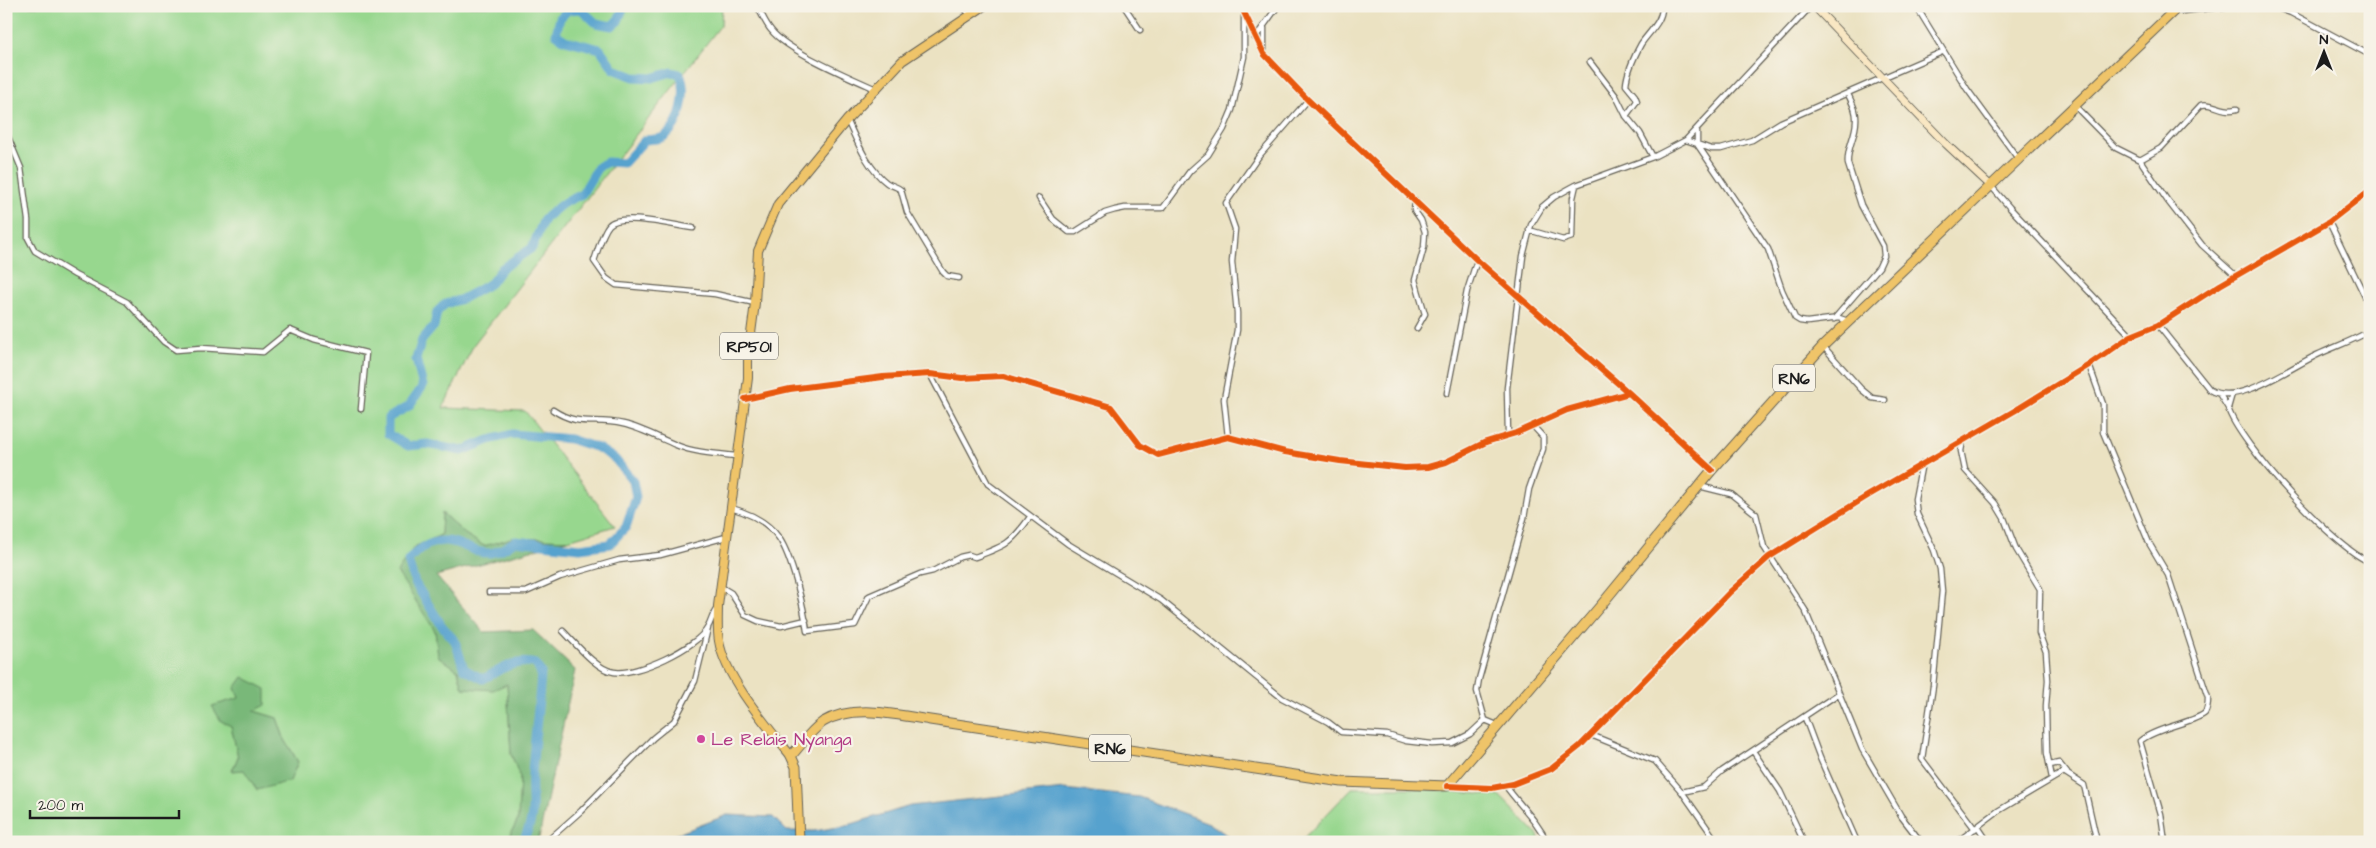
<svg xmlns="http://www.w3.org/2000/svg" width="2376" height="848" font-family="'Architects Daughter',sans-serif">
<rect width="100%" height="100%" fill="#f7f3e8"/>
<filter id="ink" filterUnits="userSpaceOnUse"><feTurbulence type="fractalNoise" baseFrequency=".02" numOctaves="2"/><feDisplacementMap in="SourceGraphic" scale="10" xChannelSelector="R" yChannelSelector="G"/><feConvolveMatrix kernelMatrix="1 2 1 2 8 2 1 2 1" color-interpolation-filters="sRGB"/></filter>
<filter id="wash" filterUnits="userSpaceOnUse"><feTurbulence type="fractalNoise" baseFrequency=".0096" numOctaves="4" result="noise"/><feDisplacementMap in="SourceGraphic" scale="20" xChannelSelector="R" yChannelSelector="G"/><feGaussianBlur stdDeviation="1.12" result="paint"/><feColorMatrix in="noise" values="0 0 0 0 0 0 0 0 0 0 0 0 0 0 0 0 0 1.4 0 .05"/><feComposite in="paint" operator="in"/></filter>
<g filter="url(#wash)">
<rect width="100%" height="100%" fill="#ebe2c2"/>
<path fill="#97d78e" stroke="#5a7a55" fill-rule="evenodd" d="M6,6H722L721,25L474,344L443,408L525,411L615,526L568,540L512,538L484,546L465,534L442,513L441,535L414,547L435,631L438,656L458,670L463,688L507,683L511,754L520,776L518,820L507,841L6,842ZM239,698L254,711L277,718L284,738L298,762L232,771L238,757L231,725Z
M1352,788H1414L1500,796L1538,835L1540,842H1300Z"/>
<path fill="#79b879" stroke="#4a6a4a" d="M442,513L465,534L484,546L512,538L568,540L436,576L484,632L533,630L575,670L538,842H505L507,841L518,820L520,777L511,754L507,684L493,690L463,688L458,670L438,656L435,631L397,572L414,547L441,535Z
M243,677L266,689V705L254,711L277,718L284,738L298,762L290,781L257,790L244,770L232,771L238,757L231,726L221,721L212,706L239,698L235,688Z"/>
<path fill="#56a2ce" stroke="#395f75" d="M1064,789L1139,797L1209,823L1237,842H640L667,838L727,815L773,817L787,831H814L845,826L910,806Z"/>
<g fill="none" stroke-linecap="round" stroke-linejoin="round">
<path stroke="#56a2ce" stroke-width="9" d="M522,842C538,815 530,802 532,774C534,740 539,707 541,673L536,664C516,658 500,670 483,679L464,669L455,641L442,626L415,583L408,561C419,546 438,537 456,543C468,547 478,554 490,553C500,552 507,546 515,541L580,548L610,544L626,527L636,497L633,481L615,459L598,448L570,439L512,434L489,440L462,451L427,444L408,446L388,434V418L409,406L423,386L416,359L422,340L434,326L437,312L445,304L462,299L491,283L501,269L532,248L544,219L562,204L582,194L598,167L607,162L624,163L645,140C651,139 660,140 665,136C681,124 688,92 680,74L672,72L652,78L634,77L614,69L600,49L565,40L556,34L560,18L568,10L581,9L596,23L612,26L618,21L624,6"/>
</g>
</g>
<g filter="url(#ink)">
<g fill="none" stroke-linecap="round" stroke-linejoin="round">
<defs>
<path id="street" d="M757,6C762,14 765,23 771,30C787,51 851,78 876,89
M962,6L971,15
M1124,6L1140,30
M1241,6L1264,54L1308,100L1477,260L1629,393L1712,470
M1916,6L1967,89L2019,160
M2162,6L2173,12L2231,6
M2243,6L2278,8L2291,13L2370,55
M1255,38L1278,6
M1264,54V28
M1590,62L1616,96L1626,116L1640,133L1653,157
M2075,106L2116,148L2140,160L2167,200L2202,245L2236,276
M1626,116L1637,101L1635,96L1626,85C1627,71 1634,57 1641,44C1649,32 1663,21 1662,6
M847,120C857,141 867,168 887,183C892,186 896,186 901,190L907,212L943,272L947,276L959,278
M1697,131V144L1768,249L1782,290L1795,318L1800,321L1807,322L1839,318L1848,321
M6,132L21,168L28,220V238L35,251L75,275L127,302L164,342L176,350L201,348L263,352L290,330L314,340L366,353L361,409
M1686,140L1711,149H1721L1752,140L1781,122L1942,52
M2140,160L2161,148L2201,105C2215,102 2220,113 2237,109
M1991,186L2010,208L2131,336
M1039,198L1053,219L1069,232H1075L1105,213L1115,210L1125,208H1163L1190,171L1208,155L1224,129L1232,110L1244,57V15
M1415,200L1414,210L1421,220L1425,232L1424,247L1415,280L1425,314L1417,328
M2329,222L2370,307
M693,228C676,226 620,212 609,225C602,233 598,250 594,261L606,278L616,285L715,294L755,303
M1529,230L1563,240L1572,237L1573,198L1576,185
M1834,319L1879,267L1884,256L1883,246L1861,205L1848,164C1846,149 1856,136 1856,121C1857,111 1852,103 1848,94
M2158,325L2210,390C2237,407 2291,367 2317,355C2334,347 2352,341 2370,331
M1823,346L1861,389L1872,398L1885,400
M2089,365L2103,404V432L2149,543L2168,575L2208,698C2208,703 2208,708 2205,713C2196,722 2157,727 2140,741L2161,814L2165,842
M930,374L988,484L1068,544L1161,600L1282,698L1328,722L1341,732L1387,735L1406,741L1432,744L1452,743L1470,734L1485,720
M1447,393L1467,291L1477,260
M2232,394L2228,408C2238,442 2336,550 2370,562
M2220,395L2228,408
M745,399L790,389L883,377L930,374L962,378L1003,376L1111,407L1140,445L1158,455L1228,437L1285,452L1340,461L1405,468L1428,467L1446,462L1486,442L1516,433L1567,410L1629,393
M553,410C580,428 594,417 623,424C641,428 659,438 676,445C695,453 717,454 737,456
M1508,434L1507,388L1523,256L1531,225L1542,207L1554,197L1576,185L1653,157L1686,140L1811,6
M1228,437L1224,399L1237,330V313L1232,262L1235,229L1226,203L1259,156L1308,100
M1963,440L1961,451L1965,470L1995,503L2004,518L2016,549L2040,589L2039,633L2046,652L2048,680L2046,706L2047,753L2052,778
M1922,463L1915,499L1917,514L1934,550L1940,569L1942,591L1933,686L1922,759L1975,829
M1699,486L1731,494L1756,514L1764,547L1805,610L1862,749L1901,816L1921,842
M731,508C749,513 768,522 779,538C792,557 804,608 807,631L855,625L869,596L920,574L933,571L960,557L969,555L975,557C1005,546 1011,544 1030,517
M721,587L731,593L745,615L758,621L781,626L806,620
M489,592H526L560,577L619,560L660,555L726,537
M563,631C575,643 597,670 614,672C636,676 697,648 708,627C712,620 712,614 718,607
M1805,718L1820,758L1857,842
M1497,725L1485,720L1477,691L1479,679L1524,518L1529,489L1543,449V437L1533,426
M1591,735L1655,761L1682,792L1704,787L1722,771L1838,694
M1753,751L1780,791L1804,842
M2050,765L2059,763L2067,773
M1505,785C1519,805 1537,820 1547,842
M1448,786L1492,788L1513,784L1551,769L1580,746L1730,592L1769,557L1869,495L2016,410L2089,365L2131,336L2158,325L2220,285L2329,222L2370,190
M1682,792L1717,842
M1978,827L1988,842
M546,842L581,811L653,738L674,721L695,681L708,628
M1957,842L1998,811L2064,772L2084,785L2097,842"/>
<path id="secondary" d="M1814,6L1946,144L1991,186"/>
<path id="primary" d="M791,756C768,727 725,678 719,641C717,630 718,617 718,606L748,378V356L755,303L758,251L778,204L847,120L902,61L984,6"/>
<path id="highway" d="M799,842L796,767L791,756C801,745 810,731 823,722C854,703 896,715 930,720L1342,782L1447,786L1602,604L1712,470L1823,346L2179,6"/>
</defs>
<use href="#street" stroke="#646156" stroke-width="7"/>
<use href="#secondary" stroke="#646156" stroke-width="9"/>
<use href="#primary" stroke="#646156" stroke-width="10"/>
<use href="#highway" stroke="#646156" stroke-width="11"/>
<use href="#street" stroke="#fff" stroke-width="4.5"/>
<use href="#secondary" stroke="#f9e7c3" stroke-width="7"/>
<use href="#primary" stroke="#efc469" stroke-width="8"/>
<use href="#highway" stroke="#efc469" stroke-width="9"/>
<defs>
<path id="cycleway" d="M1241,6L1264,54L1308,100L1477,260L1629,393L1712,470
M745,399L790,389L883,377L930,374L962,378L1003,376L1111,407L1140,445L1158,455L1228,437L1285,452L1340,461L1405,468L1428,467L1446,462L1486,442L1516,433L1567,410L1629,393
M1447,786L1492,788L1513,784L1551,769L1580,746L1730,592L1769,557L1869,495L2016,410L2089,365L2131,336L2158,325L2220,285L2329,222L2370,190"/>
</defs>
<use href="#cycleway" stroke="#f7f3e8" stroke-width="9"/>
<use href="#cycleway" stroke="#e8590c" stroke-width="6"/>
</g>
</g>
<circle fill="#d1479c" stroke="#f7f3e8" stroke-width="2" cx="701" cy="739" r="5"/>
<g text-anchor="middle" stroke-width="4.5" stroke-linejoin="round" paint-order="stroke">
<g fill="#f7f3e8" stroke="#5e5c59" stroke-width="1">
<rect x="720" y="332.5" width="58" height="27" rx="4"/>
<rect x="1773" y="364.5" width="42" height="27" rx="4"/>
<rect x="1089" y="734.5" width="42" height="27" rx="4"/>
</g>
<g font-size="16" font-weight="bold" fill="#1c1c1c">
<text x="749" y="352">RP501</text>
<text x="1794" y="384">RN6</text>
<text x="1110" y="754">RN6</text>
</g>
<g font-size="18" fill="#b23c85" stroke="#f7f3e8" text-anchor="start">
<text x="711" y="745">Le Relais Nyanga</text>
</g>
</g>
<rect width="2376" height="848" fill="none" stroke="#f7f3e8" stroke-width="25"/>
<g transform="translate(2324 52)" stroke="#f7f3e8" stroke-width="4" paint-order="stroke">
<path d="M0-4L9 19L0 12L-9 19Z" fill="#1c1c1c"/>
<text y="-8" font-size="14" font-weight="bold" text-anchor="middle" fill="#1c1c1c">N</text>
</g>
<path d="M30 810v8h149v-8" fill="none" stroke="#1c1c1c" stroke-width="2.5"/>
<text x="38" y="810" font-size="15" fill="#1c1c1c" stroke="#f7f3e8" stroke-width="4" paint-order="stroke">200 m</text>
</svg>
